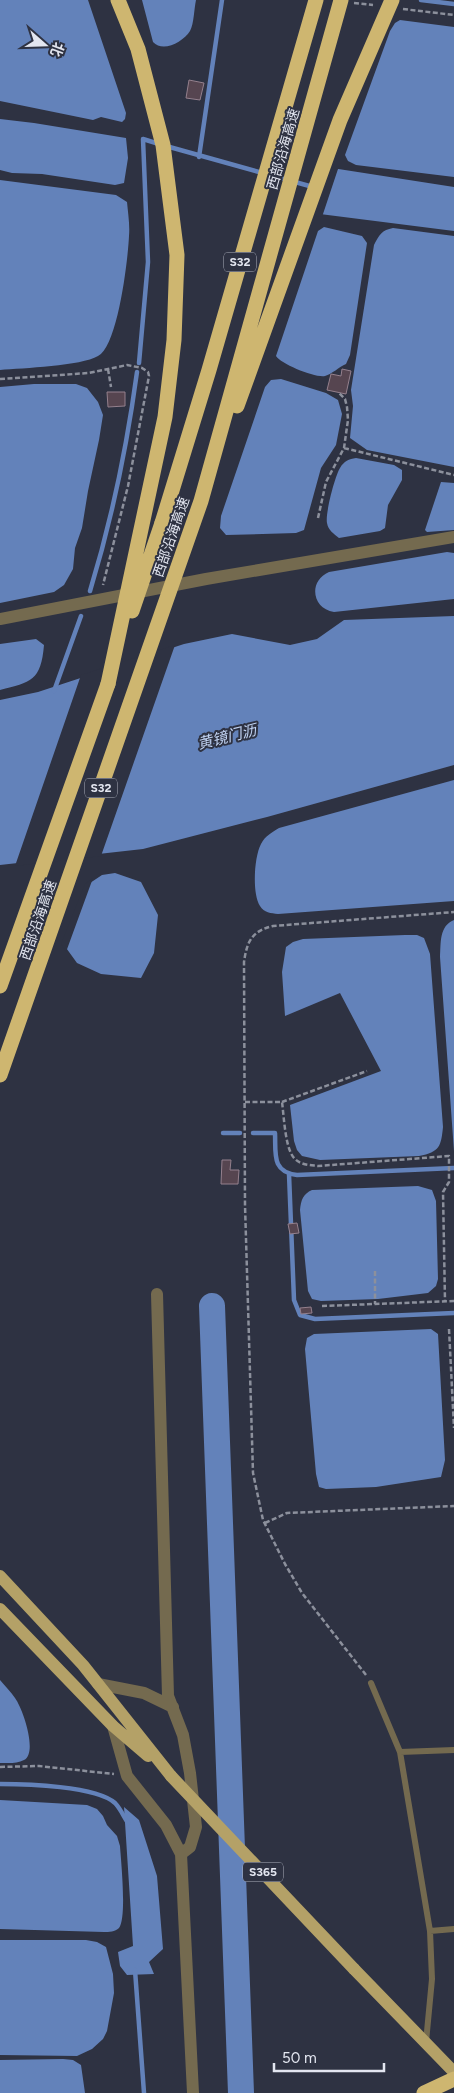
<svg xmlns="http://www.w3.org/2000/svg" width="454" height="2093" font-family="Figtree,'Noto Sans SC',sans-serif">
<rect width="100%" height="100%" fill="#2e3242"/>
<path fill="#6382ba" d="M0,0H88L126,113L125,119L122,122L101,117L93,120L0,101Z
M142,0H196C194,9 194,24 190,31C183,42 163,53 153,42Z
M400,20L454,27V177L356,165L348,161L345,155L390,31L395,23Z
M0,119L34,123L126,138L128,158L124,183L115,185L42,174L12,173L0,170Z
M332,168L454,187V231L312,213Z
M0,180L116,195L127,202C128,213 130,225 129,236C128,259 118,346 98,356C81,366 23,368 0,370Z
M324,227L362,236L367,243L350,355L346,364C339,367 332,374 325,376C315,378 281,364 276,356L318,231Z
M393,228L454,236V467L367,450L350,438L353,406L351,390L374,245C379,235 382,230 393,228Z
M281,379L326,393L338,400L342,414L336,445L321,468L304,530L296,533L226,535L220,528L221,516L265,387L271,380Z
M34,384H76L87,388L98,402L103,415L99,440L88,491L82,528L75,548L73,569L64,585L54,592L0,603V387Z
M356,458L394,465L402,470V480L388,505L385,528L380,531L339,538C334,534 328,530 327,523C325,514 335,476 340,468C344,461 349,459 356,458Z
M441,482L454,483V530L427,532L425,530Z
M447,552L454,553V599L334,612C312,609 308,581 329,572Z
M454,616V765L267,817L143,849L0,865V700L38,692L184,644L232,634L290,645L317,639L344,620Z
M36,639L44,645C41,681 31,682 0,690V644Z
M454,780V901L278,914C271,913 264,913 260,906C252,894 254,857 261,844C265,836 271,833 279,828Z
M115,873L141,882L158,915L154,953L141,978L101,974L77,963L64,945L87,885L102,875Z
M454,920V1151L440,957C441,943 439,926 454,920Z
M405,935H417L424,938L430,954L443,1127C441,1146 440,1152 419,1156L320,1160L302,1156L297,1150L294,1141L290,1105L381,1071L340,993L285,1016L282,972L286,947L293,942L303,939Z
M418,1186L432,1190L436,1201L438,1279L436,1286L428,1293L378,1299L321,1301L312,1299L308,1291L300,1210C301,1200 303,1194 312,1190Z
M431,1329L438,1334L445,1460L441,1477L376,1487L326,1489L319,1487L316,1474L305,1349L307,1338L314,1334Z
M0,1680C5,1686 11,1692 15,1698C23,1709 38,1753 24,1760C17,1764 8,1763 0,1763Z
M0,1800L87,1805L97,1809L103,1816L107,1825L117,1836L120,1846C121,1861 127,1917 119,1928C115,1932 109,1932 104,1932L0,1929Z
M124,1807L139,1820L157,1876L163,1949L149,1962L154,1974L127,1975L120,1966L118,1952L133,1946Z
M0,1940H86L97,1942L106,1947L113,1974L114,1993L107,2031L103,2039L92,2049L77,2056L0,2055Z
M63,2059L73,2060L81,2065L85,2093H0V2060Z"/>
<path fill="#2e3242" d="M331,166H339L322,217L311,215Z
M175,645L101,856L15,866L81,675Z
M93,878L66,952L61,944L85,884Z"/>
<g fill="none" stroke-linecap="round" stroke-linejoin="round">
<path stroke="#6382ba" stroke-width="4.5" d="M421,0L454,4
M166,146L313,187
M199,157L222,0
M139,363L148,262L143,139L159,144
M90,591C112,519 127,446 137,372
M54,691L81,616
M223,1133H240
M253,1133H275C276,1153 271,1172 297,1175L454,1168
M289,1174L294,1300L300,1315L315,1319L454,1313
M0,1784C26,1784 96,1786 115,1803C120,1808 124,1817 128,1823
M135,1970L144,2093"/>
<path stroke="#6382ba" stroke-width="26" d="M212,1306L241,2093"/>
</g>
<path fill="#564550" stroke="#94808d" d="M189,80L204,83L200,100L186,98Z
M342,369L351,371L346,394L327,390L331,374L341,376Z
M107,392H125V406L108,407Z
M222,1160H231L230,1170H239L238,1184H221Z
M297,1223L299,1233L290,1234L288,1224Z
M311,1307L312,1313L301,1314L300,1308Z"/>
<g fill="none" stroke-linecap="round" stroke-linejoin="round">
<path stroke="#8c909c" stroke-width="2.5" stroke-dasharray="5 2.5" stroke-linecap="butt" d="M354,3L373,5
M403,9L454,15
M108,369L111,387
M0,379L89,373L127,365L142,368L148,372L149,376L128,486L103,585
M344,448L454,475
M318,518L326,482L344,448L348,420L347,407L345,399L339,393
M245,1102H282C284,1116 285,1150 295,1159C301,1165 310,1165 318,1166L449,1156V1182L443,1192L445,1301
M282,1102L367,1071
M375,1271V1304
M322,1306L454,1301
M449,1329L454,1428
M265,1523L287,1513L454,1506
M366,1675L302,1593L285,1564L263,1520L253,1473L245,1205L244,962C247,941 252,931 273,926L454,912
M0,1767L39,1766L114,1774"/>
<path stroke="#746a4f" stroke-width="6" d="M371,1683L400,1752L430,1931L432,1979L426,2042
M400,1752L454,1750
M430,1931L454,1929"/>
<path stroke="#746a4f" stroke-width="12" d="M0,619L206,579L454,537
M157,1294L168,1696L183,1735L190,1773L196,1827L190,1847L181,1854
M98,1684L144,1693L173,1707
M113,1726L127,1776L166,1825L181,1854L193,2093"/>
<path stroke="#b4a167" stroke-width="12" d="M0,1576L83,1665L171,1776
M0,1609L113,1726L148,1756
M354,1969L454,2072"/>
<path stroke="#ceb670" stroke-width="15" d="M162,523L209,370L316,0
M0,986L108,684
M424,2093L454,2079"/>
<path stroke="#b4a167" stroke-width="12" d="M171,1776L354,1969"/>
<path stroke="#ceb670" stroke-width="15" d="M237,406L340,120L392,0
M132,611L162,523
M108,684L165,417L174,340L177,255L163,145L138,49L118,0
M0,1075L201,501L341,0"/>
</g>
<g text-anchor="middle" stroke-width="4" stroke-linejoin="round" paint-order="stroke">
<g fill="#2e3242" stroke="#adb0bc" stroke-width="1">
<rect x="224" y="252.5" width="32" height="19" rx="4"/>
<rect x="85" y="778.5" width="32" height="19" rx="4"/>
<rect x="243" y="1862.5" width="40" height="19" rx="4"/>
</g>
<g font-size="12" font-weight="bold" fill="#e3e6f0">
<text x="240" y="266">S32</text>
<text x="101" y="792">S32</text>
<text x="263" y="1876">S365</text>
</g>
<g font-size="14" fill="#e3e6f0" stroke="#2e3242">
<text transform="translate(283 149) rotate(-74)" y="5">西部沿海高速</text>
<text transform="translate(171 537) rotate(-71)" y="5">西部沿海高速</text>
<text transform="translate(38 920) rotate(-71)" y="5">西部沿海高速</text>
</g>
<g font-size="15" font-style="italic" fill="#c2d4f4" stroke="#2e3242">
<text transform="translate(227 737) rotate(-14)" y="5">黄镜门沥</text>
</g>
</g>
<g transform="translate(45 45) rotate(110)" stroke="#2e3242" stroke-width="4" paint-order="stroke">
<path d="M0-4L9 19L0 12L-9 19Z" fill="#e3e6f0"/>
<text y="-8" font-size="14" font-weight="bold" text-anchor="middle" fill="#e3e6f0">北</text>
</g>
<path d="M274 2063v8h110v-8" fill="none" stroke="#e3e6f0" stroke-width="2.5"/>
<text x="282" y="2063" font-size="15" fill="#e3e6f0" stroke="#2e3242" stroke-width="4" paint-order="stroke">50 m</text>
</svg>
